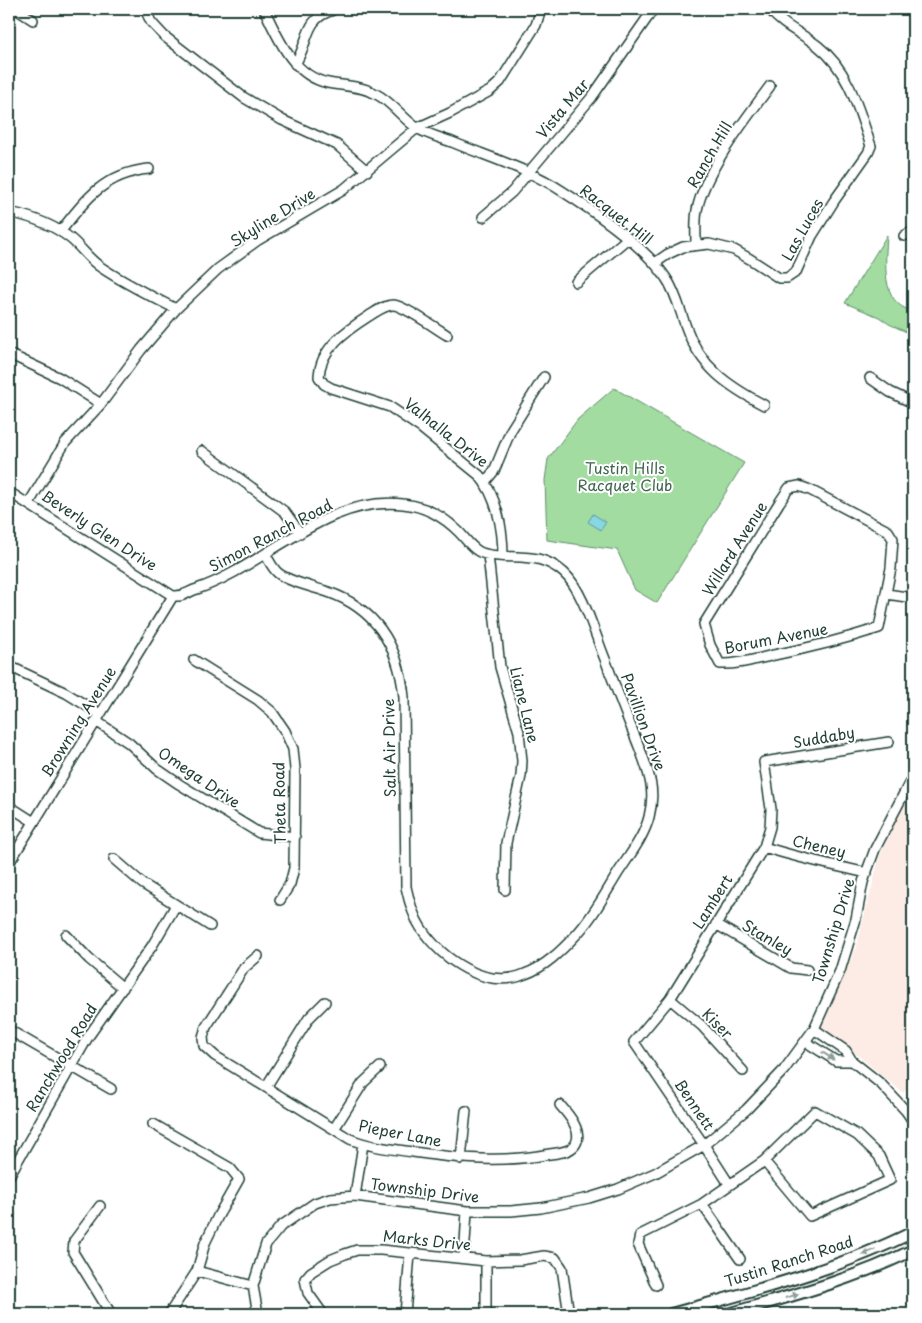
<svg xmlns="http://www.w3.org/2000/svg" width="922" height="1323" font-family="'Playpen Sans',sans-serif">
<rect width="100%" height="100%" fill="#fff"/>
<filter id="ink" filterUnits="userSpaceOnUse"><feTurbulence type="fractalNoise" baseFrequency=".02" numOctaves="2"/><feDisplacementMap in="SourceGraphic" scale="10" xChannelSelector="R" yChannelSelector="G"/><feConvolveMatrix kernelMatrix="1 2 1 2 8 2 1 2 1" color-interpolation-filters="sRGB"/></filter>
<g filter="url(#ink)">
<path fill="#fdece6" d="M913,790V1084L903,1093L851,1050L821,1029L856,948L880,855L896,820Z"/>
<path fill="#a2dca1" stroke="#608c6a" d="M887,235C886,260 879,304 913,311V335L889,324L879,317L845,303Z
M614,388L744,463L657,603L635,590L617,550L547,540L545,480L548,459L578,419Z"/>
<path fill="#87d8e3" stroke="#5d9a9d" d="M593,514L606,522L601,530L588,522Z"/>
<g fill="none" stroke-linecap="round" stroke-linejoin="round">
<defs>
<path id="minor" d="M16,9L33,20
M145,9L151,22L164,36L243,97L282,120L337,145L367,171
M264,9C278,38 293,76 328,83C344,86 362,86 376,94C392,102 402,118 417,128C426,134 441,138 452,142C488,157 529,169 562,191C595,212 645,246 666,278C676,292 680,311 686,327C700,367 728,386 764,405
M295,64C310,42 303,19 333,10
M9,212C32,217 53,224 71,239C82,248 90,261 102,268C126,284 151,296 176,309
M483,217L512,192L592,97L650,14L648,9
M61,231C85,199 106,173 149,169
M904,236L913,231
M696,245C696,233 695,221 697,210C705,170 746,119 770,86
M655,263L668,254L683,247L709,244L734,250L750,259L779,278H787L796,272L812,236L834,201L868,153L871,146C859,111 849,70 818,46C800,32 784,27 769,9
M576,282L628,238
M447,335C437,329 403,305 393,305C384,305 376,312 369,316C347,330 320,348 319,377L324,384L331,388L390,407L421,428L479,475C497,496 503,529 503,556
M9,354L60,378L101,404
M870,378L890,392L913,403
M202,451L285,512L300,533
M485,482L494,471L511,430L544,377
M799,486L810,490L888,531L893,539L891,568L879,628C845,639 809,648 774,655C756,659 738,665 720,664L710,645L704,624L779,503L789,488Z
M9,492L173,596
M29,503L65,443L101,404L141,350L176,309L218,269L258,240L343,190L417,128L450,113L490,91L500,82L536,25L541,9
M488,555L500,667L519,732L522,761L521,776L506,843L505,890
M887,594L913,598
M173,596C185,597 187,592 197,589C265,566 326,495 403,504C425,506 443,516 459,532C465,538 470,546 478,551C484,555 491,555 498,556C524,558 543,554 564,573C583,590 595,635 605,659C615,686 625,713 636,739C641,752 647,766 650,780C653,792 652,805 649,817C644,837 629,856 618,873C605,894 593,917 576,935C562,950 545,967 525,974C486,991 442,959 421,928C413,916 409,901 406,887L404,697C399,647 377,609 328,592C314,587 289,582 278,573C272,568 269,560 265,554
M194,660L258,700L272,712L285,731L293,749L295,769L294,868L290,884L280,900
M9,666L66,693L100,714
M96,721L129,743L157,769L179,784L259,833L295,837
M9,806L34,822
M764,847C798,858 832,865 867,873
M114,859L143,884L210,926
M9,863L173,596
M716,924L791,968L807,970
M66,935L89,959L123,988
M258,956L244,968L206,1027L203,1037L204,1046L215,1056L350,1139C370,1147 392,1149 413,1152C460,1159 504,1163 550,1154C558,1153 570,1152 575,1145C584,1132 568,1114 560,1105
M670,999L702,1026L743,1071
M814,1029L846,1051L852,1061L881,1084L906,1111L913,1121
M9,1030L111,1089
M806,1042L836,1061H852
M266,1087L309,1018L325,1002
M153,1124L230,1168L239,1179L218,1216L205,1243L197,1271L169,1314
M334,1129L363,1083L380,1067
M461,1159L466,1111
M9,1176L88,1037L152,946L176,905
M729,1184L704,1145L634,1042L670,999L764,847L770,827L771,809L764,762L889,742
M355,1196L363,1144
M702,1204L740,1259
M100,1206L74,1241L73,1252L111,1314
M464,1258L467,1211
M197,1271L253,1286
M656,1285L638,1244L640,1235L702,1204L764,1161L815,1111L857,1135L879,1156L890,1180L810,1216L764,1161
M258,1314L253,1286L266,1244L281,1226L315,1203L330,1198L355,1196L467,1211H511L541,1208L589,1198L618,1189L655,1173L704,1145L746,1110L784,1070L814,1029L840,971L856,919L863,882L875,849L913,776
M323,1314L308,1293L305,1279L311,1272L330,1260L345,1254L357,1250H381L486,1261L520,1260L544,1256L555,1258L562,1268L568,1308
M405,1314L410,1254
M486,1314V1261"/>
<path id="major" d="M671,1314C753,1291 837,1270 913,1232
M728,1314C791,1296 855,1279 913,1250"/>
</defs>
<use href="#minor" stroke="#1f3d34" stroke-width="12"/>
<use href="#major" stroke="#1f3d34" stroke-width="14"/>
<use href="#minor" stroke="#fff" stroke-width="9"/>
<use href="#major" stroke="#fff" stroke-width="10"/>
</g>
<defs><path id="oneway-solid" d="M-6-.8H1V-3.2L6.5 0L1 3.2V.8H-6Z" transform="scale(1.25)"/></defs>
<g fill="#8f9e9a">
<use href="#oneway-solid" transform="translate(828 1056) rotate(33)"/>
<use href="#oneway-solid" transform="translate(869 1252) rotate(158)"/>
<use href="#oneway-solid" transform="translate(792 1296) rotate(-16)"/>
</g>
</g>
<g text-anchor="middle" stroke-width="4" stroke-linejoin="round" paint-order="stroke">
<g font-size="15" fill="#1f3d34" stroke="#fff">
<text transform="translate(563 109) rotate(-50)" y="5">Vista Mar</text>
<text transform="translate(710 155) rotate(-60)" y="5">Ranch Hill</text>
<text transform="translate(616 215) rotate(38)" y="5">Racquet Hill</text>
<text transform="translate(273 218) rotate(-32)" y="5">Skyline Drive</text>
<text transform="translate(803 230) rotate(-61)" y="5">Las Luces</text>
<text transform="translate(446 433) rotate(38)" y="5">Valhalla Drive</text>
<text transform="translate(99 531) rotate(33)" y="5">Beverly Glen Drive</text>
<text transform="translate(271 536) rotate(-28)" y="5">Simon Ranch Road</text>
<text transform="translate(735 549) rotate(-58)" y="5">Willard Avenue</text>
<text transform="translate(776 639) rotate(-11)" y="5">Borum Avenue</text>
<text transform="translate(524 705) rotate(76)" y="5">Liane Lane</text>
<text transform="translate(79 722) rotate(-58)" y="5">Browning Avenue</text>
<text transform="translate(643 722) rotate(70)" y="5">Pavillion Drive</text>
<text transform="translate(824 738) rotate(-10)" y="5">Suddaby</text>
<text transform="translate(390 748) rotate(-91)" y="5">Salt Air Drive</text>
<text transform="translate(199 778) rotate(34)" y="5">Omega Drive</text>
<text transform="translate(280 803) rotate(-91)" y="5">Theta Road</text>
<text transform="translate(819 847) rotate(13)" y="5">Cheney</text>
<text transform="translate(713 902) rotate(-58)" y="5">Lambert</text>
<text transform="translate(834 931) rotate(-73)" y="5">Township Drive</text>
<text transform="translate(767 938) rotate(30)" y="5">Stanley</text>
<text transform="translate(717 1024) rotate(45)" y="5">Kiser</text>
<text transform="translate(62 1058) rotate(-59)" y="5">Ranchwood Road</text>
<text transform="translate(694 1105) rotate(56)" y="5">Bennett</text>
<text transform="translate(400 1134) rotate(11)" y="5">Pieper Lane</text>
<text transform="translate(425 1191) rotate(7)" y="5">Township Drive</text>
<text transform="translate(427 1241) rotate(6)" y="5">Marks Drive</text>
<text transform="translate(789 1262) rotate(-18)" y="5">Tustin Ranch Road</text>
</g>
<g font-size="15" fill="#40654f" stroke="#fff">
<text x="625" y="474">Tustin Hills<tspan x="625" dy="17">Racquet Club</tspan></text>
</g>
</g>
<rect width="922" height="1323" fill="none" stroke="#fff" stroke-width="30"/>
<rect x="15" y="15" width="892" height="1293" fill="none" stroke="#1f3d34" stroke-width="2" filter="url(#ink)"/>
</svg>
